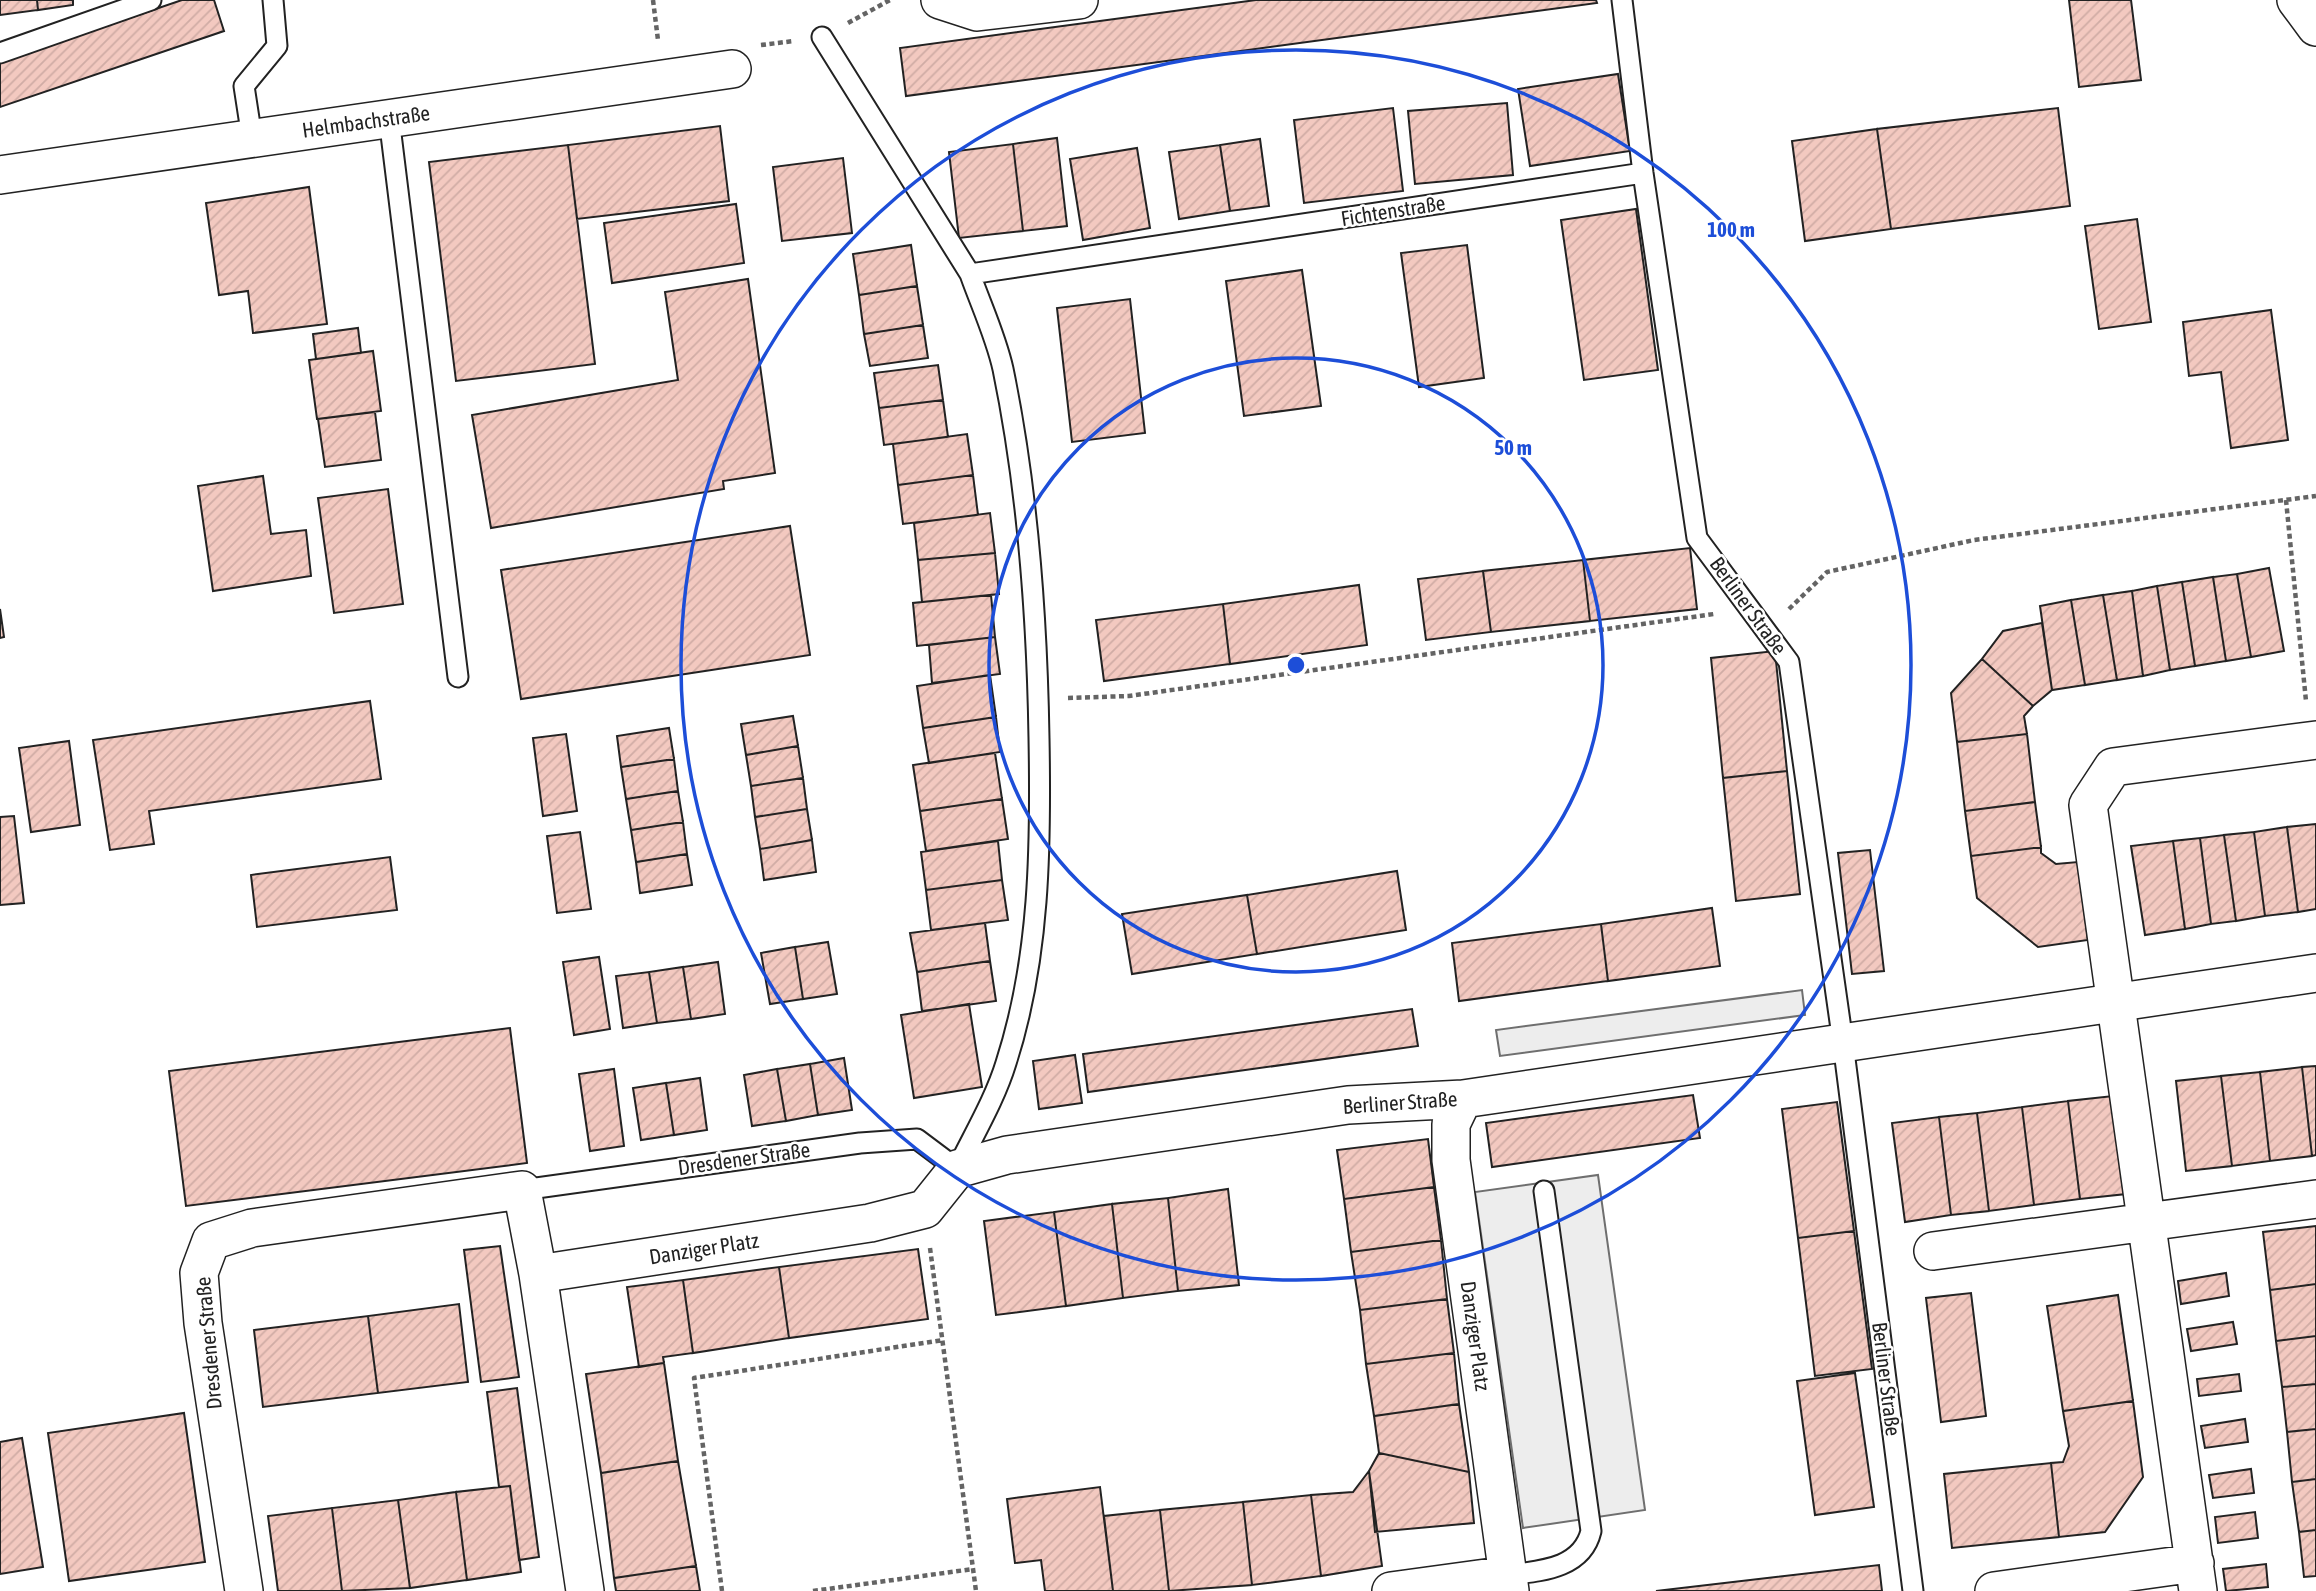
<svg xmlns="http://www.w3.org/2000/svg" width="2316" height="1591" font-family="'Asap Condensed',sans-serif">
<defs>
<pattern id="building-hatch" width="6" height="6" patternUnits="userSpaceOnUse" patternTransform="scale(1.75)"><rect width="6" height="6" fill="#f3c9c0"/><path d="M-1 1l2-2M0 6l6-6M5 7l2-2" fill="none" stroke="#d0aca5"/></pattern>
</defs>
<rect width="100%" height="100%" fill="#fff"/>
<path fill="#ededed" stroke="#6f6f6f" stroke-width="2" d="M1802,990L1805,1015L1500,1056L1496,1030Z
M1598,1175L1645,1510L1523,1528L1475,1192Z"/>
<path fill="url(#building-hatch)" stroke="#222" stroke-width="2" d="M0,0H37L38,10L0,15Z
M37,0H73V5L38,10Z
M182,0H214L224,31L0,107V62Z
M1256,0H1596L1597,3L906,96L900,48Z
M2069,0H2131L2141,80L2079,87Z
M1618,74L1630,151L1530,166L1518,89Z
M1507,103L1513,175L1415,184L1408,111Z
M1393,108L1403,191L1304,203L1294,120Z
M2058,108L2070,206L1891,229L1877,129Z
M720,126L729,201L577,219L568,145Z
M1877,129L1891,229L1805,241L1792,141Z
M1057,138L1067,226L1023,231L1013,144Z
M1260,139L1269,206L1230,211L1220,145Z
M1013,144L1023,231L959,238L949,152Z
M568,145L595,364L456,381L429,162Z
M1220,145L1230,211L1179,219L1169,152Z
M1137,148L1150,228L1083,240L1070,159Z
M843,158L852,233L782,241L773,167Z
M309,187L327,324L253,333L248,291L219,295L206,203Z
M736,204L744,263L612,283L604,223Z
M1636,209L1658,370L1584,380L1561,220Z
M2137,219L2151,322L2099,329L2085,226Z
M911,245L917,286L859,295L853,254Z
M1467,245L1484,378L1419,387L1401,253Z
M1302,270L1321,406L1244,416L1226,281Z
M748,279L775,473L723,481L724,489L491,528L472,415L678,380L665,292Z
M917,286L923,325L864,334L859,295Z
M1130,299L1145,433L1072,442L1057,308Z
M2271,310L2288,440L2231,448L2221,372L2189,376L2183,322Z
M923,325L928,358L870,366L864,334Z
M358,328L361,353L316,359L313,334Z
M373,351L381,411L317,419L309,360Z
M938,365L943,400L879,408L874,373Z
M943,400L948,437L884,445L879,408Z
M375,412L381,460L325,467L318,419Z
M967,434L973,475L898,485L893,444Z
M973,475L978,515L903,524L898,485Z
M263,476L271,534L306,530L311,576L213,591L198,486Z
M388,489L403,604L334,613L318,498Z
M990,513L995,553L918,560L914,523Z
M790,526L810,655L521,699L501,570Z
M1690,548L1697,609L1590,621L1583,560Z
M995,553L999,594L922,602L918,560Z
M1583,560L1590,621L1491,632L1483,571Z
M2269,568L2284,651L2251,657L2237,574Z
M1483,571L1491,632L1426,640L1418,579Z
M2237,574L2251,657L2226,661L2213,577Z
M2213,577L2226,661L2195,666L2182,582Z
M2182,582L2195,666L2170,670L2157,586Z
M1359,585L1367,645L1230,664L1223,604Z
M2157,586L2170,670L2143,676L2132,591Z
M2132,591L2143,676L2117,680L2103,595Z
M991,595L995,637L917,646L913,603Z
M2103,595L2117,680L2085,685L2071,600Z
M2071,600L2085,685L2052,690L2040,606Z
M1223,604L1230,664L1104,681L1096,620Z
M0,609L4,637L0,638Z
M2042,623L2052,690L2033,706L1982,659L2003,631Z
M995,637L1000,674L932,683L929,645Z
M1775,651L1787,771L1723,778L1711,658Z
M1982,659L2033,706L2024,716L2027,734L1957,742L1951,693Z
M990,675L996,717L923,728L917,686Z
M370,701L381,779L149,811L154,844L110,850L93,740Z
M793,716L798,746L746,755L741,724Z
M996,717L1000,752L929,763L923,728Z
M669,728L674,759L621,767L617,736Z
M566,734L577,811L543,816L533,738Z
M2027,734L2035,802L1965,811L1957,742Z
M69,741L80,825L31,832L19,748Z
M798,746L803,778L751,786L746,755Z
M995,753L1002,799L920,811L913,765Z
M674,759L678,791L626,799L621,767Z
M1787,771L1800,894L1736,901L1723,778Z
M803,778L807,809L755,817L751,786Z
M678,791L683,822L631,830L626,799Z
M1002,799L1008,839L926,851L920,811Z
M2035,802L2041,847L1971,856L1965,811Z
M807,809L812,840L760,849L755,817Z
M14,816L24,903L0,905V817Z
M683,822L687,854L636,862L631,830Z
M2316,824V909L2298,912L2287,827Z
M2287,827L2298,912L2265,916L2254,832Z
M580,832L591,909L557,913L547,836Z
M2254,832L2265,916L2236,921L2224,835Z
M2224,835L2236,921L2211,924L2200,838Z
M2200,838L2211,924L2185,929L2173,841Z
M812,840L816,872L764,880L760,849Z
M998,841L1002,880L926,890L921,852Z
M2173,841L2185,929L2145,935L2131,846Z
M2041,847V853L2056,864L2078,862L2088,940L2038,947L1977,898L1971,856Z
M1870,850L1884,971L1852,974L1838,853Z
M687,854L692,885L640,893L636,862Z
M390,857L397,910L257,927L251,875Z
M1397,871L1406,930L1257,954L1247,895Z
M1002,880L1008,920L931,930L926,890Z
M1247,895L1257,954L1132,974L1122,914Z
M1712,908L1720,966L1608,981L1601,924Z
M985,923L990,961L917,972L910,933Z
M1601,924L1608,981L1459,1001L1452,943Z
M828,942L837,994L803,999L795,947Z
M795,947L803,999L770,1004L761,953Z
M599,957L610,1029L574,1035L563,962Z
M990,961L996,1001L922,1011L917,972Z
M718,962L725,1014L691,1019L683,967Z
M683,967L691,1019L657,1023L649,972Z
M649,972L657,1023L623,1028L616,976Z
M969,1004L982,1087L914,1098L901,1015Z
M1412,1009L1418,1046L1088,1092L1083,1054Z
M510,1028L527,1163L186,1206L169,1071Z
M1075,1055L1082,1103L1039,1109L1033,1061Z
M844,1058L852,1110L818,1115L810,1064Z
M810,1064L818,1115L786,1121L777,1069Z
M2316,1066V1155L2312,1156L2302,1067Z
M2302,1067L2312,1156L2270,1161L2260,1072Z
M614,1069L624,1146L590,1151L579,1074Z
M777,1069L786,1121L752,1126L744,1075Z
M2260,1072L2270,1161L2232,1166L2221,1076Z
M2221,1076L2232,1166L2186,1171L2176,1081Z
M700,1078L707,1130L674,1135L666,1083Z
M666,1083L674,1135L641,1140L633,1088Z
M1693,1095L1700,1138L1492,1167L1486,1123Z
M2113,1096L2126,1194L2080,1199L2068,1101Z
M2068,1101L2080,1199L2034,1205L2022,1107Z
M1837,1102L1854,1231L1798,1238L1782,1109Z
M2022,1107L2034,1205L1989,1211L1977,1113Z
M1977,1113L1989,1211L1951,1215L1939,1117Z
M1939,1117L1951,1215L1905,1222L1892,1123Z
M1428,1139L1434,1187L1344,1199L1337,1150Z
M1434,1187L1441,1240L1351,1252L1344,1199Z
M1228,1189L1239,1285L1178,1291L1168,1198Z
M1168,1198L1178,1291L1123,1298L1112,1204Z
M1112,1204L1123,1298L1066,1306L1054,1212Z
M1054,1212L1066,1306L996,1315L984,1221Z
M2316,1226V1284L2270,1290L2263,1232Z
M1854,1231L1872,1369L1815,1376L1798,1238Z
M1441,1240L1447,1299L1360,1310L1351,1252Z
M500,1246L519,1377L481,1382L464,1250Z
M918,1249L928,1319L789,1338L779,1267Z
M779,1267L789,1338L693,1353L683,1280Z
M2226,1273L2229,1296L2181,1304L2178,1281Z
M683,1280L693,1353L663,1357L664,1363L639,1367L627,1287Z
M2316,1284V1336L2276,1341L2270,1290Z
M1971,1293L1986,1416L1941,1422L1926,1298Z
M2118,1295L2133,1401L2063,1411L2047,1306Z
M1447,1299L1454,1353L1366,1364L1360,1310Z
M459,1304L468,1382L378,1393L368,1316Z
M368,1316L378,1393L263,1407L254,1330Z
M2233,1322L2237,1344L2191,1351L2187,1329Z
M2316,1336V1384L2282,1387L2276,1341Z
M1454,1353L1459,1404L1374,1416L1366,1364Z
M664,1363L678,1461L601,1473L586,1374Z
M1855,1373L1874,1507L1815,1515L1797,1381Z
M2239,1374L2241,1391L2199,1396L2197,1379Z
M2316,1384V1429L2287,1432L2282,1387Z
M517,1388L539,1557L519,1560L510,1486L499,1487L487,1392Z
M2133,1401L2143,1477L2105,1532L2059,1537L2051,1463L2063,1462L2069,1446L2063,1411Z
M1459,1404L1469,1472L1379,1453L1374,1416Z
M184,1413L205,1562L69,1581L48,1433Z
M2245,1419L2248,1442L2205,1448L2201,1426Z
M2316,1429V1479L2292,1482L2287,1432Z
M22,1438L43,1567L0,1574V1442Z
M1379,1453L1469,1472L1474,1523L1375,1532L1369,1471Z
M678,1461L696,1566L614,1578L601,1473Z
M2051,1463L2059,1537L1952,1548L1944,1474Z
M2251,1469L2254,1493L2213,1498L2209,1475Z
M1369,1471L1382,1566L1321,1576L1311,1495L1353,1492Z
M2316,1479V1530L2299,1532L2292,1482Z
M510,1486L521,1572L467,1580L456,1492Z
M1100,1487L1113,1591H1045L1041,1560L1015,1563L1007,1499Z
M456,1492L467,1580L410,1588L398,1500Z
M1311,1495L1321,1576L1252,1585L1243,1502Z
M398,1500L410,1588L342,1591L332,1508Z
M1243,1502L1252,1585L1169,1591L1160,1510Z
M332,1508L342,1591H278L268,1516Z
M1160,1510L1169,1591H1113L1104,1516Z
M2255,1512L2258,1538L2218,1543L2215,1517Z
M2316,1530V1576L2304,1577L2299,1532Z
M2266,1564L2268,1587L2226,1591L2223,1569Z
M1879,1565L1882,1591H1656Z
M696,1566L700,1591H616L614,1578Z"/>
<g fill="none" stroke-linecap="round" stroke-linejoin="round">
<defs>
<path id="lane" d="M1622,0L1643,173L1697,538L1789,662L1843,1043L1913,1591
M822,37L970,274
M0,53L151,0
M389,118L458,677
M252,138L244,86L277,46L273,0
M522,1190L860,1143L917,1139L957,1169C974,1134 995,1099 1006,1063C1040,958 1041,846 1039,738C1037,614 1028,490 1003,369C996,337 981,305 970,274L1643,173
M1508,1575C1540,1571 1582,1569 1591,1531L1544,1191"/>
<path id="street" d="M940,0L977,12L1079,0
M2296,0L2316,27
M0,175L732,69
M1463,1099L1451,1124V1160L1510,1591
M1933,1251L2316,1199
M538,1274L870,1223L925,1209L957,1169L1007,1155L1348,1105L1463,1099L2316,973
M244,1591L203,1323L199,1273L211,1241L252,1228L522,1190L538,1274L585,1591
M1391,1591L1508,1575
M1994,1591L2195,1563
M2198,1591L2088,805L2113,767L2316,740"/>
</defs>
<use href="#lane" stroke="#222" stroke-width="23"/>
<use href="#street" stroke="#222" stroke-width="40"/>
<path stroke="#646464" stroke-width="4.5" stroke-dasharray="5 3.5" stroke-linecap="butt" d="M653,0L658,40
M848,23L890,0
M761,45L794,41
M2286,500L2306,701
M1789,609L1827,572L1974,540L2316,496
M1068,698L1129,696L1714,614
M930,1248L976,1591
M722,1591L694,1378L943,1340
M813,1591L973,1569"/>
<use href="#lane" stroke="#fff" stroke-width="19"/>
<use href="#street" stroke="#fff" stroke-width="37"/>
</g>
<g fill="none" stroke="#1d4ed8" stroke-width="3.5">
<circle cx="1296" cy="665" r="307"/>
<circle cx="1296" cy="665" r="615"/>
</g>
<g text-anchor="middle" stroke-width="5" stroke-linejoin="round" paint-order="stroke">
<g font-size="21" fill="#222" stroke="#fff">
<text transform="translate(366 122) rotate(-8)" y="7">Helmbachstraße</text>
<text transform="translate(1393 211) rotate(-9)" y="7">Fichtenstraße</text>
<text transform="translate(1748 606) rotate(54)" y="7">Berliner Straße</text>
<text transform="translate(1400 1103) rotate(-4)" y="7">Berliner Straße</text>
<text transform="translate(744 1159) rotate(-8)" y="7">Dresdener Straße</text>
<text transform="translate(704 1249) rotate(-9)" y="7">Danziger Platz</text>
<text transform="translate(1475 1336) rotate(82)" y="7">Danziger Platz</text>
<text transform="translate(209 1343) rotate(-95)" y="7">Dresdener Straße</text>
<text transform="translate(1886 1379) rotate(83)" y="7">Berliner Straße</text>
</g>
</g>
<circle cx="1296" cy="665" r="10" fill="#1d4ed8" stroke="#fff" stroke-width="3.5"/>
<g font-size="21" text-anchor="middle" font-weight="bold" fill="#1d4ed8" stroke="#fff" stroke-width="5" stroke-linejoin="round" paint-order="stroke">
<text x="1731" y="237">100 m</text>
<text x="1513" y="455">50 m</text>
</g>
</svg>
